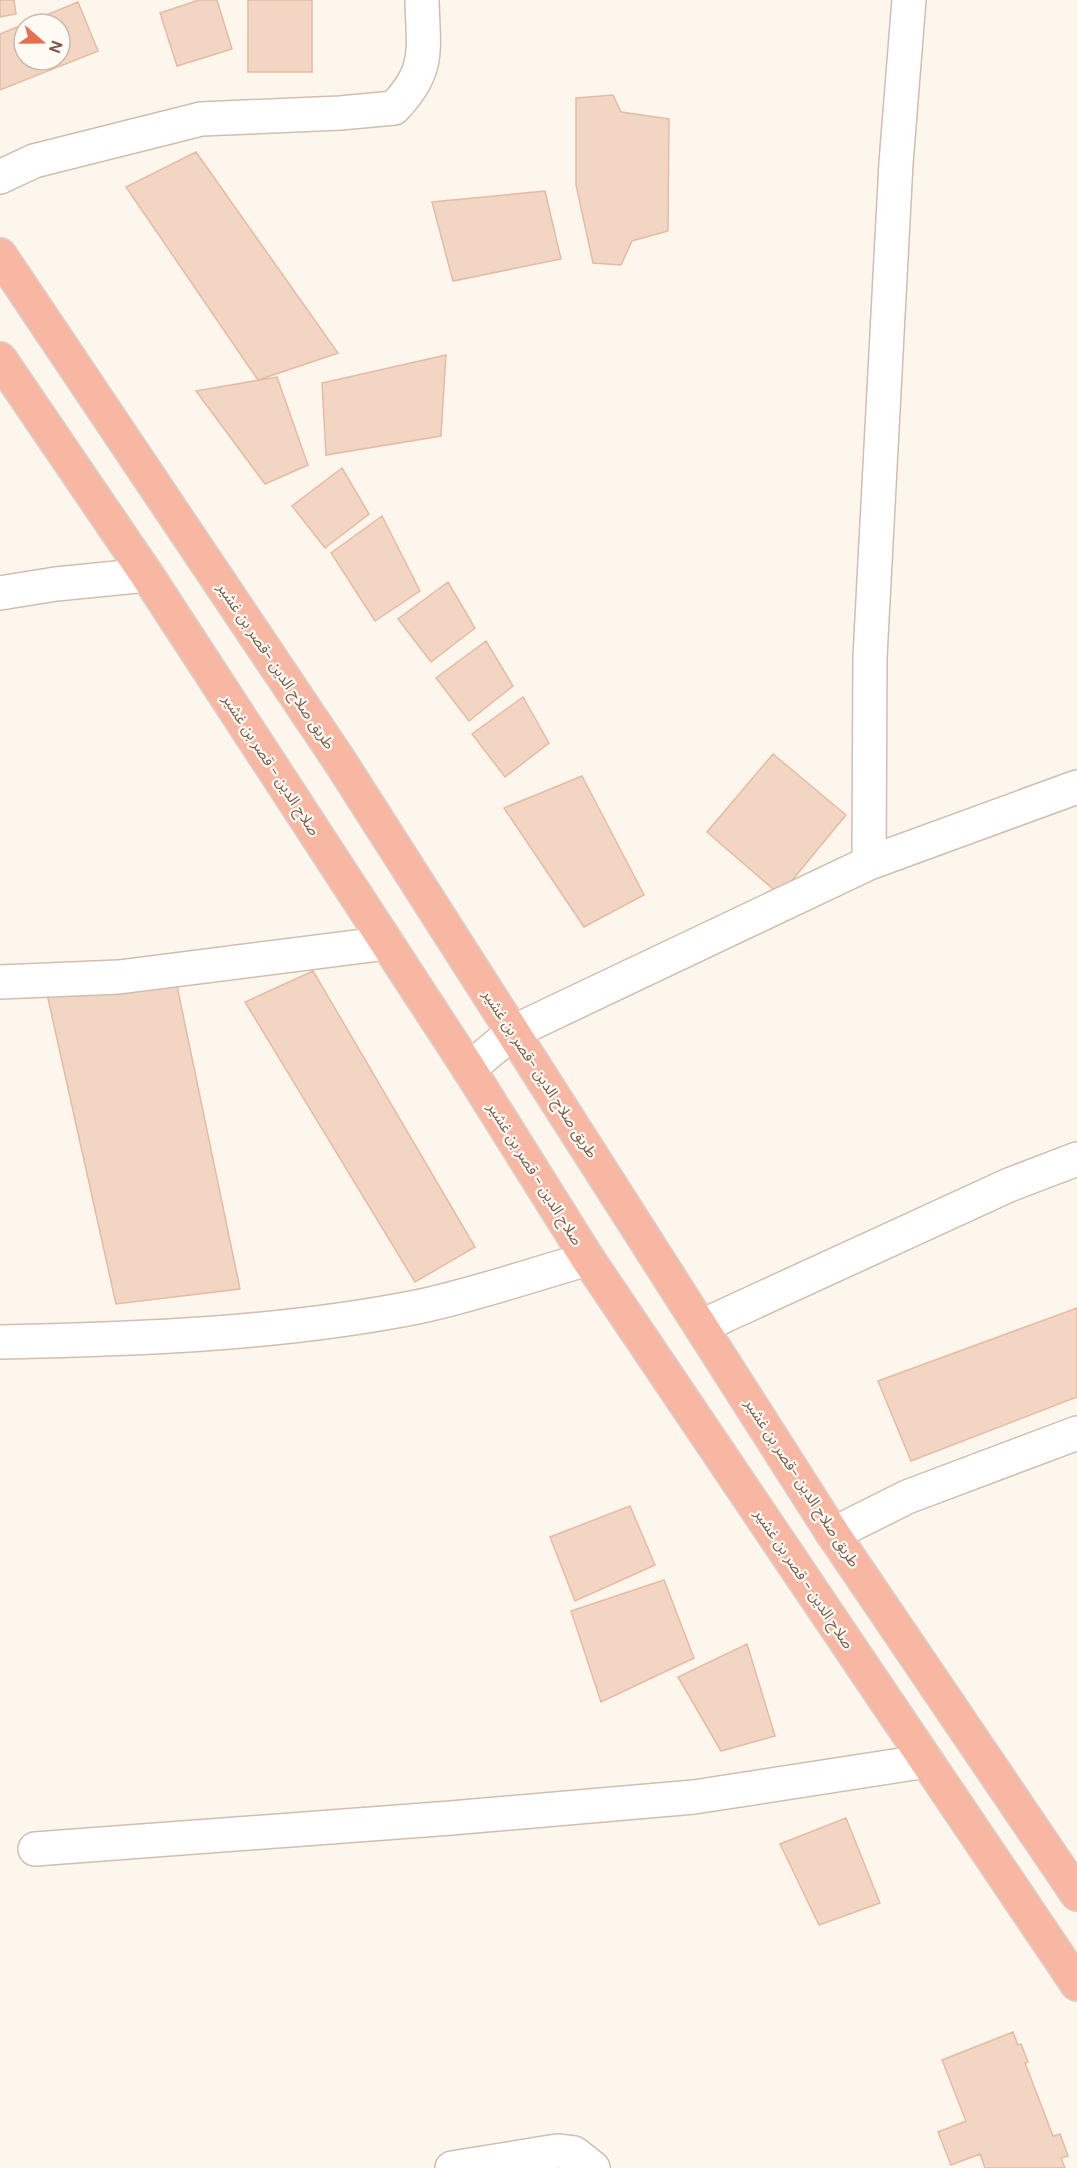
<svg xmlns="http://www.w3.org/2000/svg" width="1077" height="2168" font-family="'DM Sans','Noto Sans Arabic',sans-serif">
<rect width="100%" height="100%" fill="#fdf6ec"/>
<path fill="#f3d5c3" stroke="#e6bba3" stroke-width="1.5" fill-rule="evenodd" d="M0,0H14L16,14L0,17Z
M199,0H217L232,49L177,66L160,13Z
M248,0H312V72H248Z
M78,2L98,51L0,90V34ZM24,24H60V60H24Z
M613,95L621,112L669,119L668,231L632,241L621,265L593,263L576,185V98Z
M196,152L338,353L258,380L126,187Z
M545,191L561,259L453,281L432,202Z
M446,355L441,436L326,455L322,383Z
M277,377L308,465L265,484L196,391Z
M342,468L369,514L325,548L292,506Z
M382,516L420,591L375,621L331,553Z
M448,582L475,628L431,662L398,619Z
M486,641L513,686L469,721L436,678Z
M523,697L549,743L505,777L472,734Z
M773,754L846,815L780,895L707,832Z
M582,776L644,895L584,927L504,808Z
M313,971L475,1247L415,1282L245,1002Z
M176,981L240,1289L116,1304L47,994Z
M1077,1308V1397L911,1461L878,1381Z
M630,1506L655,1565L575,1601L550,1537Z
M664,1580L694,1658L601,1702L571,1611Z
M747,1644L775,1736L721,1751L678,1677Z
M846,1818L880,1903L819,1925L780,1844Z
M1013,2032L1018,2045L1021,2044L1028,2062L1025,2063L1053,2136L1060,2134L1068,2156L1061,2158L1065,2168H985L980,2154L951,2165L938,2132L966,2121L942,2060Z"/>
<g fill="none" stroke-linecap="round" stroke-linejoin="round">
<defs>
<path id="street" d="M0,177L34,161L201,119L340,113L394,108C431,69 423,50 422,0
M0,593L56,584L147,575
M869,863L870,657L896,163L909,0
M0,982L119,977L387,943
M469,1069L513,1032L869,863L1077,787
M702,1326L1009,1185L1077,1159
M0,1342C139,1339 280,1334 417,1307C474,1295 531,1275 588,1259
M833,1534L907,1497L1077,1433
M35,1849L451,1818L694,1797L927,1761
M452,2168L557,2151L574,2153L593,2168"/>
<path id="highway" d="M0,255L341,763L833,1534L1077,1894
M0,359L147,575L469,1069L588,1259L1077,1984"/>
</defs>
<use href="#street" stroke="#d1beb0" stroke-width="36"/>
<use href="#highway" stroke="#dad1cd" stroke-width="36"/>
<use href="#street" stroke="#fff" stroke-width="33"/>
<use href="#highway" stroke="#f7b7a3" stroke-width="33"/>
</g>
<g text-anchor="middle" stroke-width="4.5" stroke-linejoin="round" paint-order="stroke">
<g font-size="15" fill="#7a5c4d" stroke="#fffaf3">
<text transform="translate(276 666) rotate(56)" y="5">طريق صلاح الدين -قصر بن غشير</text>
<text transform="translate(271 765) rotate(57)" y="5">صلاح الدين - قصر بن غشير</text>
<text transform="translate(540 1074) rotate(57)" y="5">طريق صلاح الدين -قصر بن غشير</text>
<text transform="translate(535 1174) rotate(58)" y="5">صلاح الدين - قصر بن غشير</text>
<text transform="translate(802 1483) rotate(57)" y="5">طريق صلاح الدين -قصر بن غشير</text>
<text transform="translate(804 1579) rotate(56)" y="5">صلاح الدين - قصر بن غشير</text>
</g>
</g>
<g transform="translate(42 42) rotate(110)"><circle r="28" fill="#fffaf3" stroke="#cabbb1" stroke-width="1.5"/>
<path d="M0-4.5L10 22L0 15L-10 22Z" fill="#e76f51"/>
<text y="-9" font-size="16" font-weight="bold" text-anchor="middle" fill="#7a5c4d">N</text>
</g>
</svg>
